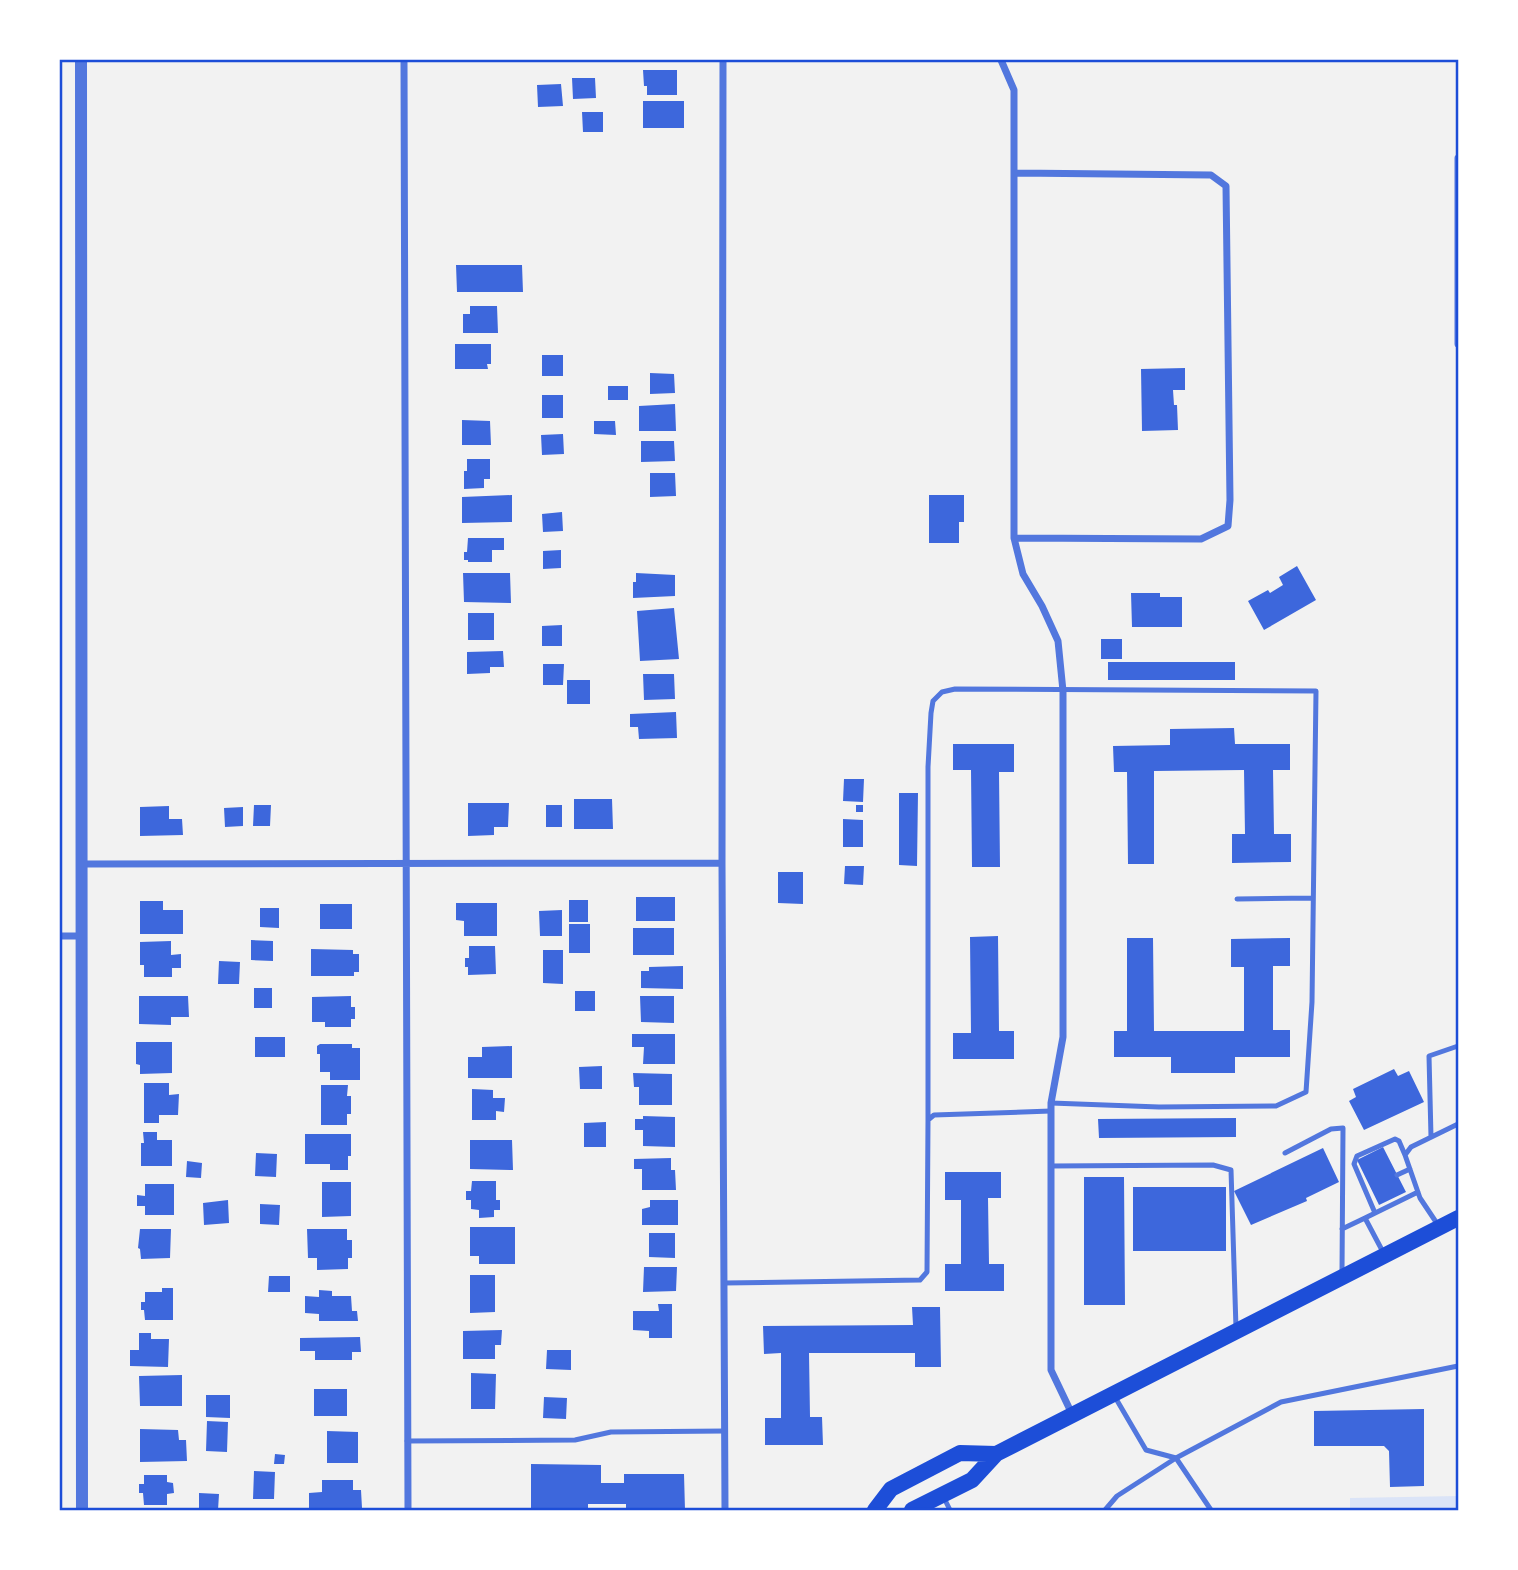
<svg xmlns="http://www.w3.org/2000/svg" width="1518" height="1570" font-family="Karla,sans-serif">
<rect width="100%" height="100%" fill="#f2f2f2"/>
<path fill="#dbe4f7" d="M1458,1496V1510H1350V1498Z"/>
<path fill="#3d67dc" d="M643,70H677V95H647V86H644Z
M572,78H595L596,98L573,99Z
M561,84L563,106L538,107L537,85Z
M643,101H684V128H643Z
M582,112H603V132H583Z
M456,265H522L523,292H457Z
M470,306H497L498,333H463V314H470Z
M455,344H491V364H487L488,369H455Z
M542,355H563V376H542Z
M1185,368V390H1173L1174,405H1177L1178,430L1142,431L1141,369Z
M650,373L674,374L675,393L650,394Z
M608,386H628V400H608Z
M542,395H563V418H542Z
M675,404L676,431H639V406Z
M462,420L490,421L491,445H462Z
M594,421H615L616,435L594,434Z
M563,434L564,454L542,455L541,435Z
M641,441H674L675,461L641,462Z
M467,459H490V479H484V488L464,489V471H467Z
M650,473H675L676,496L650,497Z
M512,495V522L462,523V497Z
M929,495H964V522H959V543H929Z
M562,512L563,531L543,532L542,514Z
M468,538H504V550H492V562H468V560H464V552H467Z
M561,550V568L543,569V551Z
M1297,566L1316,600L1264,630L1248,601L1268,590L1270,593L1283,585L1279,577Z
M463,573H510L511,603L464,602Z
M636,573L675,575V596L633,598V582H636Z
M1131,593H1160V597H1182V627H1132Z
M674,608L679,659L640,661L637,611Z
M468,613H494V640H468Z
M562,625V646H542V626Z
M1101,639H1122V659H1101Z
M503,651L504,667H490V673L467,674V652Z
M1108,662H1235V680H1108Z
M543,664H564L563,685H543Z
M643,674H674L675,699L644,700Z
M567,680H590V704H567Z
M676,712L677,738L639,739L638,727H630V714Z
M1234,728L1235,744H1290V770H1273L1274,834H1291V862L1232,863V834H1245L1244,770L1154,771V864H1128L1127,772H1114L1113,746L1170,745V729Z
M953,744H1014V772H999L1000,867H972L971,770H953Z
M844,779H864L863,802L843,801Z
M899,793H918L917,866L899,865Z
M574,799H612L613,829H574Z
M468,803H509L508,827H494V835L468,836Z
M254,805H271L270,826H253Z
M546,805H562V827H546Z
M856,805H863V812H856Z
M169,806V819H182L183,835L140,836V807Z
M243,807V826L225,827L224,808Z
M843,819L863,820V847H843Z
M845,866H864L863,885L844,884Z
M778,872H803V904L778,903Z
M636,897H675V921H636Z
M569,900H588V922H569Z
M140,901H163V910H183V934H140Z
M456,903H497V936H464V921L456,920Z
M320,904H352V929H320Z
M260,908H279V928L260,927Z
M562,910V936H540L539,911Z
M569,924H590V953H569Z
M633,928H674V955H633Z
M998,936L999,1031H1014V1059H953V1033H971L970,937Z
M1127,938H1153L1154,1031H1244V967H1231V939L1290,938V966H1273V1030H1290V1057H1235V1073H1171V1057H1114V1031H1127Z
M251,940L273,941V961L251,960Z
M171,941V955L181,954V968H172V977H144V965H140V942Z
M469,946H495L496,974L468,975V967H465V958H469Z
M311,949L353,950V954H359V972H354V976H311Z
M543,950H563V984L543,983Z
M219,961L240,962L239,984H218Z
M683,966V989L641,988V971H649V967Z
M254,988H272V1008H254Z
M575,991H595V1011H575Z
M139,996H188L189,1017H171V1025L139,1024Z
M351,996V1007H355V1019H351V1027H325V1022H312V997Z
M640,996H674V1023L641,1022Z
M632,1034H675V1064H643L644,1047H632Z
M255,1037H285V1057H255Z
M136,1042H172V1073L140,1074V1065L136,1064Z
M320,1044H352V1048H360V1080H330V1072H320V1054H317V1046Z
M512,1046V1078H468V1057H482V1047Z
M602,1066V1089H580L579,1067Z
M1394,1069L1398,1076L1409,1071L1424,1102L1364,1130L1349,1101L1356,1097L1353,1089Z
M633,1073L672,1074V1105H639V1087H634Z
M144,1083H169V1095L179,1094L178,1115H159V1123H144Z
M321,1085H348L347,1096H351V1114H347V1125H321Z
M472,1089L493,1090V1098H505L504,1112L496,1111V1120H472Z
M643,1116L675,1117V1147L643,1146V1130H635V1119H643Z
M1236,1118V1137L1099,1138L1098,1119Z
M606,1122V1147H584V1123Z
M143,1132H157V1140H172V1166H141V1143H144Z
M305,1134H351V1156H348V1170H330V1164H305Z
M470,1140H512L513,1170L470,1169Z
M1383,1147L1406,1192L1379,1205L1357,1160Z
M1323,1148L1339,1182L1306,1198L1307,1201L1251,1225L1234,1191Z
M256,1153L277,1154L276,1177L255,1176Z
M671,1158V1170H675L676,1190H642V1169H634V1159Z
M187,1161L202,1163L201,1178L186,1177Z
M945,1172H1001V1198H988L989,1264H1004V1291H945V1264H961V1200H945Z
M1084,1177H1124L1125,1305H1084Z
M472,1181H496V1200H500V1210H494V1217L479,1218V1210L471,1209V1200H466V1191H471Z
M322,1182H351V1216L322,1217Z
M145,1184H174V1215H145V1206H137V1195L145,1196Z
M1133,1187H1226V1251H1133Z
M228,1200L229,1223L204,1225L203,1203Z
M650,1200H678V1225H642V1209L650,1207Z
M260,1204L280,1205L279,1225L260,1224Z
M470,1227H515V1264H479V1256H470Z
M140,1229H171L170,1258L141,1259L140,1249L138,1248Z
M307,1229H347V1240H352V1258H348V1269L317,1270V1258H308Z
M649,1233H675V1258L649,1257Z
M644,1267H677L676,1291L643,1292Z
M470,1275H495V1312L470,1313Z
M269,1276H290V1292H268Z
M162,1288H173V1320H145L144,1310H141V1302H145V1292H162Z
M319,1290L332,1291V1296H351L352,1311H357L358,1321H319V1314L305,1313V1296L319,1297Z
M658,1304H672V1338H649V1331L633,1330V1311H659Z
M912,1307H940L941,1367H915V1353H809L810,1417H822L823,1445H765V1418H781V1353L764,1354L763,1326L913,1325Z
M502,1330L501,1345H495V1359H463V1331Z
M139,1333H151V1339H169L168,1367L130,1366V1350H139Z
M360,1337L361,1352H352V1360H315V1351H300V1338Z
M547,1350H571V1370L546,1369Z
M471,1373L496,1374L495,1409H471Z
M182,1375V1406H140L139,1376Z
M314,1389H347V1416H314Z
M206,1395H230V1418L206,1417Z
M544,1397L567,1398L566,1419L543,1418Z
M1424,1409V1486L1390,1487L1389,1451L1384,1446H1314V1411Z
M207,1421L228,1422L227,1452L206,1451Z
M140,1429L178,1430L179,1440H186L187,1461L140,1462Z
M327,1431L358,1432V1463H327Z
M275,1454L285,1455L284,1464H274Z
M531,1464L601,1465V1483H624V1474H684L685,1510H626V1504H588V1510H531Z
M254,1471L275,1472L274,1499H253Z
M144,1475H167V1482L173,1483L174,1493L167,1494V1505H144L143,1493H139V1484H144Z
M322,1480H353V1490H361L362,1508L353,1509V1510H309V1493L322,1492Z
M199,1493L219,1494L218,1510H199Z"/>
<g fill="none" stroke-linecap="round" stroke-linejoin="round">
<path stroke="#5277de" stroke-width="5" d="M1237,899L1313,898
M928,1120V767L931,713L933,701L942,692L955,689L1316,691L1312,1002L1306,1092L1276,1106L1159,1107L1051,1103
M1431,1137L1429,1056L1458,1046
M1285,1153L1331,1129L1343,1128L1342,1274
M1051,1166L1213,1165L1231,1170L1236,1328
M1397,1175L1410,1169
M1375,1213L1354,1164L1357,1156L1395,1139L1399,1141L1405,1155
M1438,1225L1420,1198L1405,1155L1411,1147L1458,1124
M1342,1229L1365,1218
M1383,1252L1365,1218L1418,1192
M724,1283L920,1280L927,1272L928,1120L934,1115L1051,1111
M1115,1397L1146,1450L1176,1458L1281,1402L1458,1366
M407,1441L575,1440L611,1432L725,1431
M944,1498L950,1510
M1105,1510L1117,1496L1176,1458L1211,1510"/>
<path stroke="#5277de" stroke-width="7" d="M404,60L408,1510
M723,60L722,863L725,1510
M1001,60L1014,90V538L1023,574L1042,606L1058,641L1063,691V1037L1051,1103V1370L1072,1414
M1458,158V344
M1014,173L1211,175L1226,186L1230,500L1228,526L1201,539L1014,538
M81,864L722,863
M60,936H81"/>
<path stroke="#5277de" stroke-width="12" d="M81,60L82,1510"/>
<path stroke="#1d4ed8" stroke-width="16" d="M875,1510L891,1489L960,1453L996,1454
M912,1510L972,1480L996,1454L1458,1218"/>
</g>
<rect width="1518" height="1570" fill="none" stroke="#ffffff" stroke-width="122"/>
<rect x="61" y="61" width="1396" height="1448" fill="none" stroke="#1d4ed8" stroke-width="2.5"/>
</svg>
